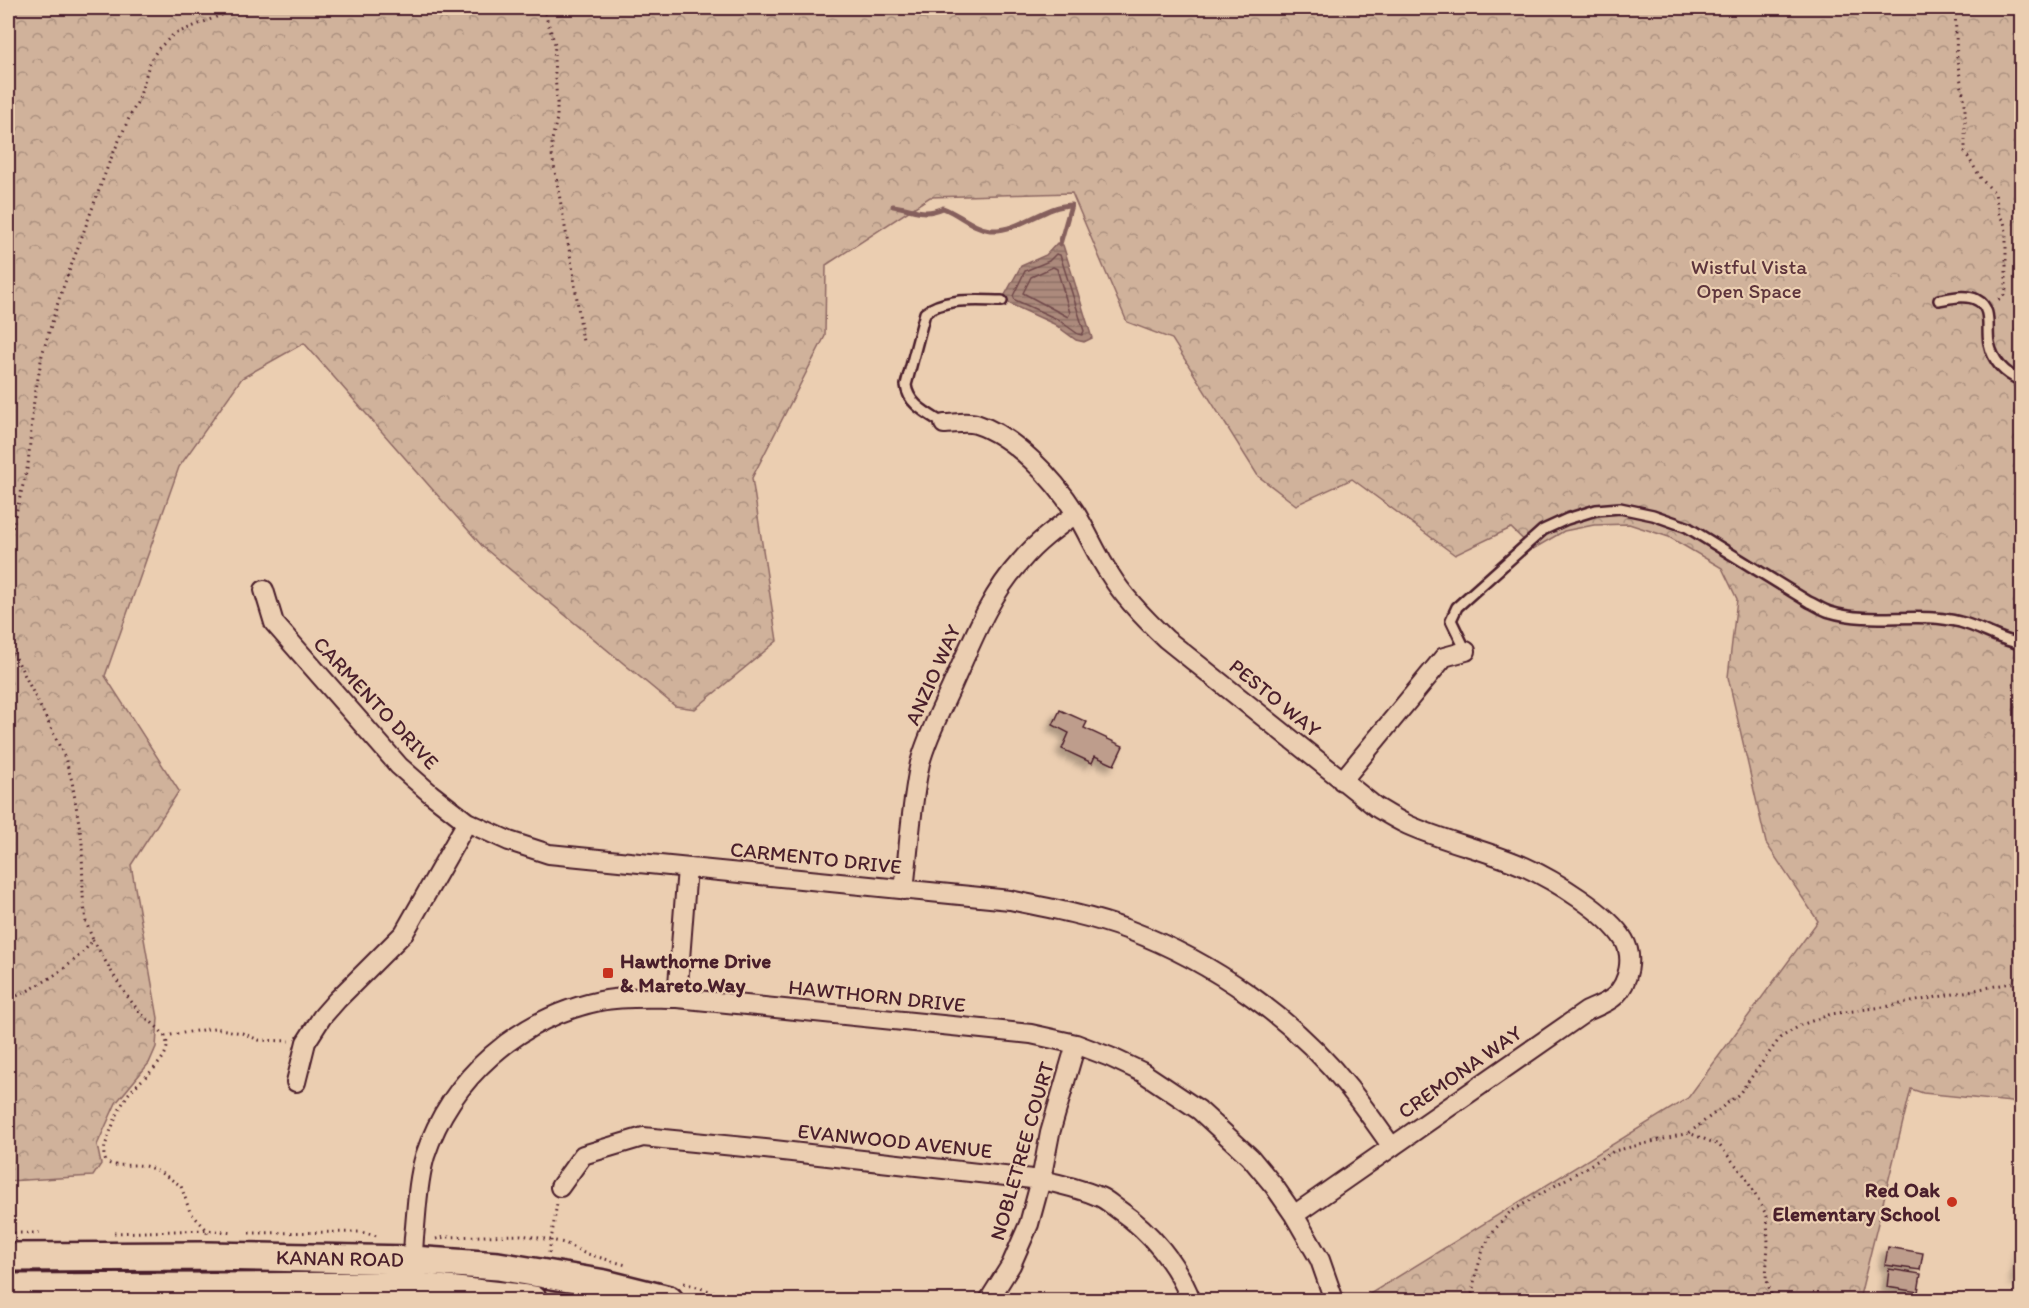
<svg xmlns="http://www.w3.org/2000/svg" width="2029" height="1308" font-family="Itim,sans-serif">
<defs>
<pattern id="park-crowns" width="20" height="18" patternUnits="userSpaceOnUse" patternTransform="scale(1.5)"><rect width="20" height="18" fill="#d0b29b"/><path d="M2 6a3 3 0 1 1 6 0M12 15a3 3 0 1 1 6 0" fill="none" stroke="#ab907f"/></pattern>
<pattern id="water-rules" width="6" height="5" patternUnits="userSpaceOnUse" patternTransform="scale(1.5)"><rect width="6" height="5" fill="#ac8a7c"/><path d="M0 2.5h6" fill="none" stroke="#8e7066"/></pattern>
<filter id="shadow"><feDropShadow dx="-5.5" dy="5.5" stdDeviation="3" flood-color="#0004"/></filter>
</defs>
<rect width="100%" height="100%" fill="#ebceb1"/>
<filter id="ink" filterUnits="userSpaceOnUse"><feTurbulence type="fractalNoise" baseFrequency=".0167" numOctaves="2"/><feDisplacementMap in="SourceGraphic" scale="12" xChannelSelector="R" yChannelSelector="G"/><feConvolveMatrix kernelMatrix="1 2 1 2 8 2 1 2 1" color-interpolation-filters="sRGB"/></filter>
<g filter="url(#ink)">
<path fill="url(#park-crowns)" stroke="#8d6863" stroke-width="1.5" d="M8,8H2021V1103L1923,1093L1911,1089L1859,1300H1360L1688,1098L1818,921L1766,843L1728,677L1737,599L1722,568L1669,537L1629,524L1594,525L1564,531L1533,549L1511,528L1455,555L1352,479L1296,505L1258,476L1172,339L1127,322L1072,193L930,197L826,265L825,336L752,478L777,641L695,709L675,706L483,547L304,343L242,378L179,467L105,676L179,791L131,865L158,1018L156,1047L149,1063L116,1103L97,1145L101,1164L93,1176L8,1181Z"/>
<path fill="url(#water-rules)" stroke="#855f5c" stroke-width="1.5" d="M1057,243L1063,245L1092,338L1084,342L1076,340L1054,324L1010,304L1005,295L1021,266L1046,255Z"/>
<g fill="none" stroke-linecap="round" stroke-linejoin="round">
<path stroke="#714a4b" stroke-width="1.5" d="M1056,254L1060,255L1084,331L1082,335L1078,334L1057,319L1015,300L1013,296L1025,271L1049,261Z
M1053,267L1057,269L1070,313L1068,317L1023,293L1031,277Z"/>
<path stroke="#855f5c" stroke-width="5" d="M893,206C913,208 923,217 943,208C959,214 973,228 990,230C1020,232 1043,206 1071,205L1060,244"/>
</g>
<path fill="#be9d8c" stroke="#4a1f2b" stroke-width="1.5" filter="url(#shadow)" d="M1060,710L1087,722L1084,728L1123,746L1114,765L1095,756L1092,763L1062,749L1069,733L1053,725Z
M2022,1244V1279L2016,1278Z
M1888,1247L1923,1253L1920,1270L1885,1265Z
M1889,1269L1921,1274L1918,1292L1887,1287Z"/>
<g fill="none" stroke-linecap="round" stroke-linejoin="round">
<defs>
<path id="service" d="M1939,300C1951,298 1966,294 1977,300C1993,308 1986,329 1989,343C1993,362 2005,374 2022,381
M944,424C929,414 908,405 906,385L925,313C944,297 978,301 1002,301
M1466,651L1451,620L1457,607L1543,530L1567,519L1596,510L1620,508L1653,515L1687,527L1809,602C1816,605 1823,610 1830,612C1872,625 1918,611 1960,622C1981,627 2000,641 2022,644"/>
<path id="minor" d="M944,424C954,424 967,421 976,424C1014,436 1054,479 1075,512C1088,533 1097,556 1111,576C1125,599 1146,620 1166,639L1376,807C1386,813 1397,820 1408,825C1446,842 1487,850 1525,867C1554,880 1608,913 1624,940C1634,957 1629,982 1615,996C1609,1002 1596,1007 1587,1011L1294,1215
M264,590L274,623L399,766L431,794L467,822L509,841L549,854L1010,900C1050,908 1091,916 1129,930C1213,962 1293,1018 1349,1088C1364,1107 1378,1127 1392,1147
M1342,781L1444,657L1466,651
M904,890C909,848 911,805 920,763C927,737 940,712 951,688C971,644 988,597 1021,561C1037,542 1056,528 1076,514
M677,998L687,868
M296,1082L306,1042L322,1017L337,1000L404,933L467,822
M560,1187L583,1155L643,1137L765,1149L1041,1180C1061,1184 1081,1189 1100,1197C1107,1200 1113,1206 1119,1210C1151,1232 1177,1264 1191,1300
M409,1300C410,1279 413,1258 414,1237C417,1210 417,1183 425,1156C451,1077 519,1018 600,1001C625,996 652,998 677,998L1031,1034L1076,1044L1110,1057L1142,1072L1199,1110L1250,1157L1274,1186L1294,1215L1320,1260L1334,1300
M989,1300L1011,1265L1029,1224L1041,1180L1050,1133L1076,1044"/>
<g id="secondary">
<path id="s1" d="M8,1257L206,1256L412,1260L498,1266L605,1284L669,1300"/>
<path d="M8,1288L410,1286L511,1297L533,1300"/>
</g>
</defs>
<use href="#service" stroke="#4a1f2b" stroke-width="14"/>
<use href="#minor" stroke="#4a1f2b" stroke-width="22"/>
<use href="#secondary" stroke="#4a1f2b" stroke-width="32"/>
<path stroke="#4a1f2b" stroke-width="3" stroke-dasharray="1.5 4.5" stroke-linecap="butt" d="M543,8L555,44L554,60L557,102V118L552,140V155L573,271L583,342
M1955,8L1957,60L1965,104V152L1982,180L1995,193L1999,215L2004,222L2006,231V289L2004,295L1996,302
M8,545L28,465L33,407L42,355L60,296L109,163L129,118L139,99L150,61L158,49L174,34L239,8
M8,642L51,728L65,758L72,781L82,842L83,896L86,922L93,940C73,967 38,987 8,1000
M93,940C108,965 122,993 142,1014C150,1022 168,1033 167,1046C166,1064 137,1081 127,1096C118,1110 112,1127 106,1143C95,1177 130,1160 148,1167C159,1171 171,1179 181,1186L190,1212L207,1230V1236
M165,1036L214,1028L242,1033L259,1040L289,1041
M8,1233H41
M114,1233L207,1230L233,1233
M249,1233L361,1232L377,1236
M436,1239L445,1237L521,1235L551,1240L565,1243L584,1253L626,1265
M549,1253L557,1203
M684,1283L739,1300
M1471,1300L1475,1277L1484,1247L1496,1228L1510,1212L1614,1151L1689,1133
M1773,1300L1766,1278L1768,1243L1767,1216L1744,1175L1719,1145L1689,1133L1739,1094L1780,1038L1801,1025L1831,1014L1890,1006L2022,981"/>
<use href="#service" stroke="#ebceb1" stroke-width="9"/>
<use href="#minor" stroke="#ebceb1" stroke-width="18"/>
<use href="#secondary" stroke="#ebceb1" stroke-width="27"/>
</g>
</g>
<g fill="#c8321e" stroke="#ebceb1" stroke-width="2">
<rect x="602" y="967" width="12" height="12" rx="3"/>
<circle cx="1952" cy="1202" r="6"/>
</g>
<g text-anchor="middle" stroke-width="4.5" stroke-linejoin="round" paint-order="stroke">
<g font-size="21" fill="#5e353c" stroke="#ebceb1">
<text x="1749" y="274">Wistful Vista<tspan x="1749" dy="24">Open Space</tspan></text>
</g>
<g font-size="21" fill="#4a1f2b" stroke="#ebceb1">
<text transform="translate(933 675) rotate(-66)" y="7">ANZIO WAY</text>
<text transform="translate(1275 698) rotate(39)" y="7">PESTO WAY</text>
<text transform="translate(376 703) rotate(47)" y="7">CARMENTO DRIVE</text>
<text transform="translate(816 858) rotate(6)" y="7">CARMENTO DRIVE</text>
<text transform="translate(877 996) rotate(6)" y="7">HAWTHORN DRIVE</text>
<text transform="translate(1460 1072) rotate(-35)" y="7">CREMONA WAY</text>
<text transform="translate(895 1141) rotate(6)" y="7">EVANWOOD AVENUE</text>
<text transform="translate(1022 1151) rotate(-74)" y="7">NOBLETREE COURT</text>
<text dy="7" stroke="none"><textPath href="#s1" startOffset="332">KANAN ROAD</textPath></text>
</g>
<g font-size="21" font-weight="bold" fill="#4a1f2b" stroke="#ebceb1" text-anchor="start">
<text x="620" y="968">Hawthorne Drive<tspan x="620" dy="24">&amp; Mareto Way</tspan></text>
<text x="1940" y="1197" text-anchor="end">Red Oak<tspan x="1940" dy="24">Elementary School</tspan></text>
</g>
</g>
<rect width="2029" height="1308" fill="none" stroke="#ebceb1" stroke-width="30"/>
<rect x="15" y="15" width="1999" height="1278" fill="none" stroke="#4a1f2b" stroke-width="2" filter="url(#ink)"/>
</svg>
